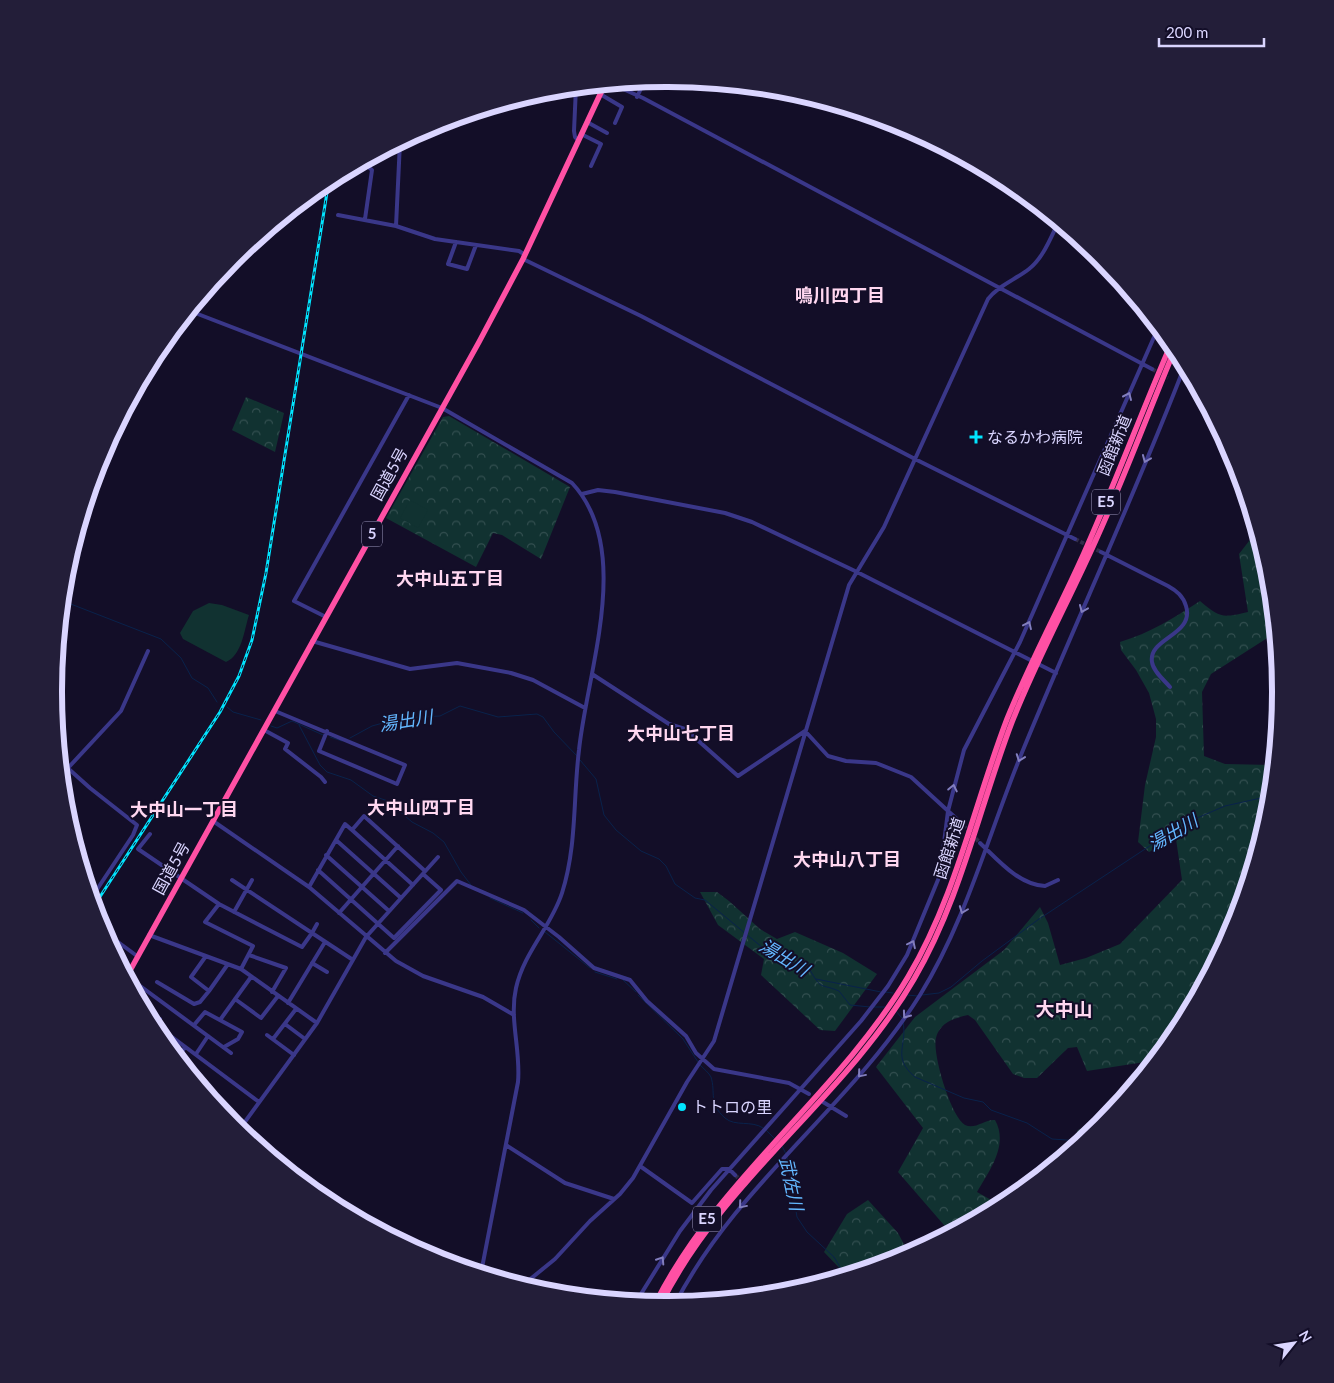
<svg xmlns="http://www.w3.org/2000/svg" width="1334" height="1383" font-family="Lato,'Noto Sans JP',sans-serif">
<defs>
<pattern id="forest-crowns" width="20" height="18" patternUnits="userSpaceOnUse" patternTransform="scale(1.25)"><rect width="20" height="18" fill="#113231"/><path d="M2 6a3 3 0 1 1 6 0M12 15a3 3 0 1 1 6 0" fill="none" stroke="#334f50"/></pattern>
</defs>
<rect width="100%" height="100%" fill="#130e28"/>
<path fill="url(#forest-crowns)" d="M246,397L284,413L275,452L232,430Z
M449,416L570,487L541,559L502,535L493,533L476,567L386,518L443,417Z
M1256,532L1269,572L1275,633L1211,674L1202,692L1204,756L1225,764L1273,765L1268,811L1233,926L1177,1032L1150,1065L1151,1061L1087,1071L1077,1047L1068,1048L1037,1078H1024L1013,1074L975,1020L968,1015C955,1018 940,1022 936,1038C932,1054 951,1117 965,1125C975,1130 985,1119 995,1120C1009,1145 989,1171 977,1192L1000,1205L981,1216L976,1213L962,1226L950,1232L898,1172L923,1128L876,1067L915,1017L1004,950L1040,907L1048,923L1060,965L1086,958L1120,944L1182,880L1176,839L1149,852L1138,842L1145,785L1156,737V719L1149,693L1136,670L1121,650L1120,642C1150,633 1174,618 1200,601C1220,618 1222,618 1248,612L1239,554Z
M700,892H717L729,901L760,929L777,939L795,932L843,953L877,974L835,1031L820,1030L761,975L764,959L718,925Z
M1107,1117L1066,1154L1078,1130Z
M868,1200L898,1233L909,1254L846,1275L824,1252L847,1214Z"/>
<path fill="#113231" d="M410,500L428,510L418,528L400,518Z
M209,603L222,605L249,615C244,631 242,655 226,662L183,639L180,633L193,611Z"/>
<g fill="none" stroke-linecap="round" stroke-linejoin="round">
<path stroke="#09224b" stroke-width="1" d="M63,601L161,639L181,658L192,678L208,688L217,702
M227,707L233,712L261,720
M299,725L320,765L327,772L351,780L373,796L388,801L412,822L433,833L444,842L461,872L471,885
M271,726L277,728L292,721L323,735
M330,737L342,741
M350,738L372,726L401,718L440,716L460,706L498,717L537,714L543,717L554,732L577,756
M580,760L596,779L604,815L616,830L641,851L659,859L666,866L675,884L695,898L705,900L763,948L776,955L788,956L797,968L810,970C822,991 820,983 839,991L850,1005L870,1007
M490,898L523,913
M531,920L539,928
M545,932L590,968
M595,972L617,979
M816,979L881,992
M623,980L636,992
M885,992L893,993
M638,995L683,1039L698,1062
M907,995L918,996
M922,995L939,993L951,987L982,961L1039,919L1183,824L1225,806L1270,796
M874,1007H885
M895,1010L902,1018
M903,1022C908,1045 891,1057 915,1077L964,1098L983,1102L991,1110L1027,1123L1052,1139L1081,1141
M700,1065C704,1069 709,1073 711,1077C716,1093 708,1103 725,1118C735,1127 752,1120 763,1128
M766,1130L774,1138
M782,1146L786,1154
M787,1157L797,1217L807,1232L834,1257L845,1275"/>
<path stroke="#312c48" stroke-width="4" stroke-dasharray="4 2" stroke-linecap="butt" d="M1152,369L1168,378
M1075,539L1101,552
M959,821L980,843
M735,1175L748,1187"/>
<path stroke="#3a3789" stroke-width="4" d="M612,84L643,98L1152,369
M576,87L574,131L575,137L578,140
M600,94L622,107L615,123
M637,97L645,80
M587,122L607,133
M581,134L601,144L591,166
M400,142L396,226L435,239L519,251L525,255
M359,164L367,166L372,170L365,219
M338,215L396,226
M456,242L448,264L467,269L476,245
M523,259L641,316L915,459L1075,539
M190,311L442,408L572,483C634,549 587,671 579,750C573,798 577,846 562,893C551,927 524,952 516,988C509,1019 521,1051 518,1082L481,1273
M582,494L598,490L615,492L725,513L752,522L855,571L1056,673
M1101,552L1168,586C1177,591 1183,596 1186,606C1195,635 1148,638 1152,662C1153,671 1164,680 1170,687
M326,617L294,601L409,395
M312,641L410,669L457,663L511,673L533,680L585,708
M592,674L669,724L685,729L738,776L805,731L828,756L846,761L876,763L911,777L959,821
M275,711L405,765L397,784L319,751L327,731
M264,730L288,743L285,749L321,777L325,782
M61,762L90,788L137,825L133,835L92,897
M68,768L121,711L148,651
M213,821L309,887L396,961L423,976L483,997L514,1015
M352,830L413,885
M150,834L138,849L219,904L302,947L312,933L353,960
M336,840L401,898
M980,843C998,860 1019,885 1045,886L1058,880
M326,855L389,911
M318,870L394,938L441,890L423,874
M232,880L312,933L317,924
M309,887L345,824L352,830L364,816L425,871
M219,904L205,922L253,946L241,969
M234,912L252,880
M339,913L398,846
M103,931L137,956
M149,935L241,969L317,1023
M385,953L457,881L524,910L559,937L594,968L630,980L647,1001L686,1036L696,1053L714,1069L789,1083L809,1094
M249,955L286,968L272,992
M206,956L191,977L209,991L228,964
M312,963L327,972
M128,977L231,1053
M157,982L194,1004L200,1002L209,991
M235,999L261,1018L278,996
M288,1003L325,942
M220,1020L251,977
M152,1022L259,1102
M285,1024L305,1039
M155,1025L160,1019
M194,1025L205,1012L242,1032L238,1039L224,1047
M267,1035L294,1055
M273,1039L296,1009
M196,1054L208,1036
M178,1058L185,1047
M823,1102L846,1116
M239,1130L317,1023L366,937L438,857
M506,1145L565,1183L614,1199
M640,1166L692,1203L722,1169H729L735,1175
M523,1285L555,1259L590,1221L620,1194L633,1178L687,1082L714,1041L849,585L884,527L988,299C999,285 1015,280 1029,269C1043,258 1050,239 1058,223
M636,1302L680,1231L711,1190L861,1021L888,986L907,955L940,875L948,811L964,750L1020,642L1158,328
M675,1304C736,1185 850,1107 920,995C967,919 989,832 1023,750C1076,621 1135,495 1185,365"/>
<path stroke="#ff50a4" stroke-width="5.5" d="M127,976L479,342L523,259L605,84
M655,1304C718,1178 837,1096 908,977C956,896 974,805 1007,719C1030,662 1059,609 1084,553C1115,484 1141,413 1171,344
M661,1304C723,1179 845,1098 914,979C961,899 979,808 1012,722C1036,661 1068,602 1095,542C1124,479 1148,413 1175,349"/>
<defs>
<path id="rail" d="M94,906L220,712L239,676L252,640L266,573L329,180"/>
</defs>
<use href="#rail" stroke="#01e5ff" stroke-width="3"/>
<use href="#rail" stroke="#130e28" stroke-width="1" stroke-dasharray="4" stroke-linecap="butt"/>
</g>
<defs><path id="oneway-chevron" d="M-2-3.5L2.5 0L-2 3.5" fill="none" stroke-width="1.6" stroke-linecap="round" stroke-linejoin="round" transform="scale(1.25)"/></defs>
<g stroke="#827ebe">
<use href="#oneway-chevron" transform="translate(1128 396) rotate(-66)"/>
<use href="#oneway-chevron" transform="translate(1146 459) rotate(113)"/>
<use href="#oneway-chevron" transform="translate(1083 609) rotate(113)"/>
<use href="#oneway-chevron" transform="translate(1028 625) rotate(-65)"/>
<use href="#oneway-chevron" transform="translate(1020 758) rotate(110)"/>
<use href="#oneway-chevron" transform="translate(953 788) rotate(-78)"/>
<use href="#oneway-chevron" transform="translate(963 910) rotate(111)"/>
<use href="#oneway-chevron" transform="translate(912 944) rotate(-64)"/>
<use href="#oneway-chevron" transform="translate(906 1015) rotate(126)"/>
<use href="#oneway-chevron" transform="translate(861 1074) rotate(130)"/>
<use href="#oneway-chevron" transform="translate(742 1205) rotate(130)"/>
<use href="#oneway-chevron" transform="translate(661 1260) rotate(-57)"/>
</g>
<g fill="#01e5ff" stroke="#130e28" stroke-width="2">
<path d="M973.5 429.5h5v5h5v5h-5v5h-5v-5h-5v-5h5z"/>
<circle cx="682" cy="1107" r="5"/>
</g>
<g text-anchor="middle" stroke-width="4" stroke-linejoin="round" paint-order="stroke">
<g fill="#130e28" stroke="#9e99be" stroke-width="1">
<rect x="1092" y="489.5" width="28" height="25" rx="4"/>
<rect x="362" y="521.5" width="20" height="25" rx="4"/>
<rect x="693" y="1206.5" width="28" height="25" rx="4"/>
</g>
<g font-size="15" font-weight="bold" fill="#dad5ff">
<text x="1106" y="507">E5</text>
<text x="372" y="539">5</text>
<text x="707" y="1224">E5</text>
</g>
<g font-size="16" fill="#dad5ff" stroke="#130e28" text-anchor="start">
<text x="987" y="443">なるかわ病院</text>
<text x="692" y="1113">トトロの里</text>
</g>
<g font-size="16" fill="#dad5ff" stroke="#130e28">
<text transform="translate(1114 445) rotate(-68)" y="6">函館新道</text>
<text transform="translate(389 474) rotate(-61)" y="6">国道5号</text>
<text transform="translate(949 848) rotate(-72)" y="6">函館新道</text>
<text transform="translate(171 868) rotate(-61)" y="6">国道5号</text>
</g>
<g font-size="18" font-weight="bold" fill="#ffd7f0" stroke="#130e28">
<text x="840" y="302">鳴川四丁目</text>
<text x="450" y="585">大中山五丁目</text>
<text x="681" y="740">大中山七丁目</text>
<text x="421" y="814">大中山四丁目</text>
<text x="184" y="816">大中山一丁目</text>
<text x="847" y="866">大中山八丁目</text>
</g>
<g font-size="18" font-style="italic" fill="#63b7ff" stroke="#130e28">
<text transform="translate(406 721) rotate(-9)" y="6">湯出川</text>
<text transform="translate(1173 833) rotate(-30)" y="6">湯出川</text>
<text transform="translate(784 958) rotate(31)" y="6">湯出川</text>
<text transform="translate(791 1184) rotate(78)" y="6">武佐川</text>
</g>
<g font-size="19" font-weight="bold" fill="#ffd7f0" stroke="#130e28">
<text x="1064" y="1016">大中山</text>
</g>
</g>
<path d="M0 0H1334V1383H0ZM666 87H668A604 604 0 0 1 1272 691V692A604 604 0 0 1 668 1296H666A604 604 0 0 1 62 692V691A604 604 0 0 1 666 87Z" fill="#231e39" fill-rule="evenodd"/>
<path fill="none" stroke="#dad5ff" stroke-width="6" d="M666 87H668A604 604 0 0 1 1272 691V692A604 604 0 0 1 668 1296H666A604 604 0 0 1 62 692V691A604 604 0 0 1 666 87Z"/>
<g transform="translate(1294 1343) rotate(60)" stroke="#130e28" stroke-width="4" paint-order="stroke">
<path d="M0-4L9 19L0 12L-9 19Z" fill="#dad5ff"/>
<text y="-8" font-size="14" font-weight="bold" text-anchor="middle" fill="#dad5ff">N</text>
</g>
<path d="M1159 38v8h105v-8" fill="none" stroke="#dad5ff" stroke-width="2.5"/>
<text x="1166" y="38" font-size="15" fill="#dad5ff" stroke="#130e28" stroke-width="4" paint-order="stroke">200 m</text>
</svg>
